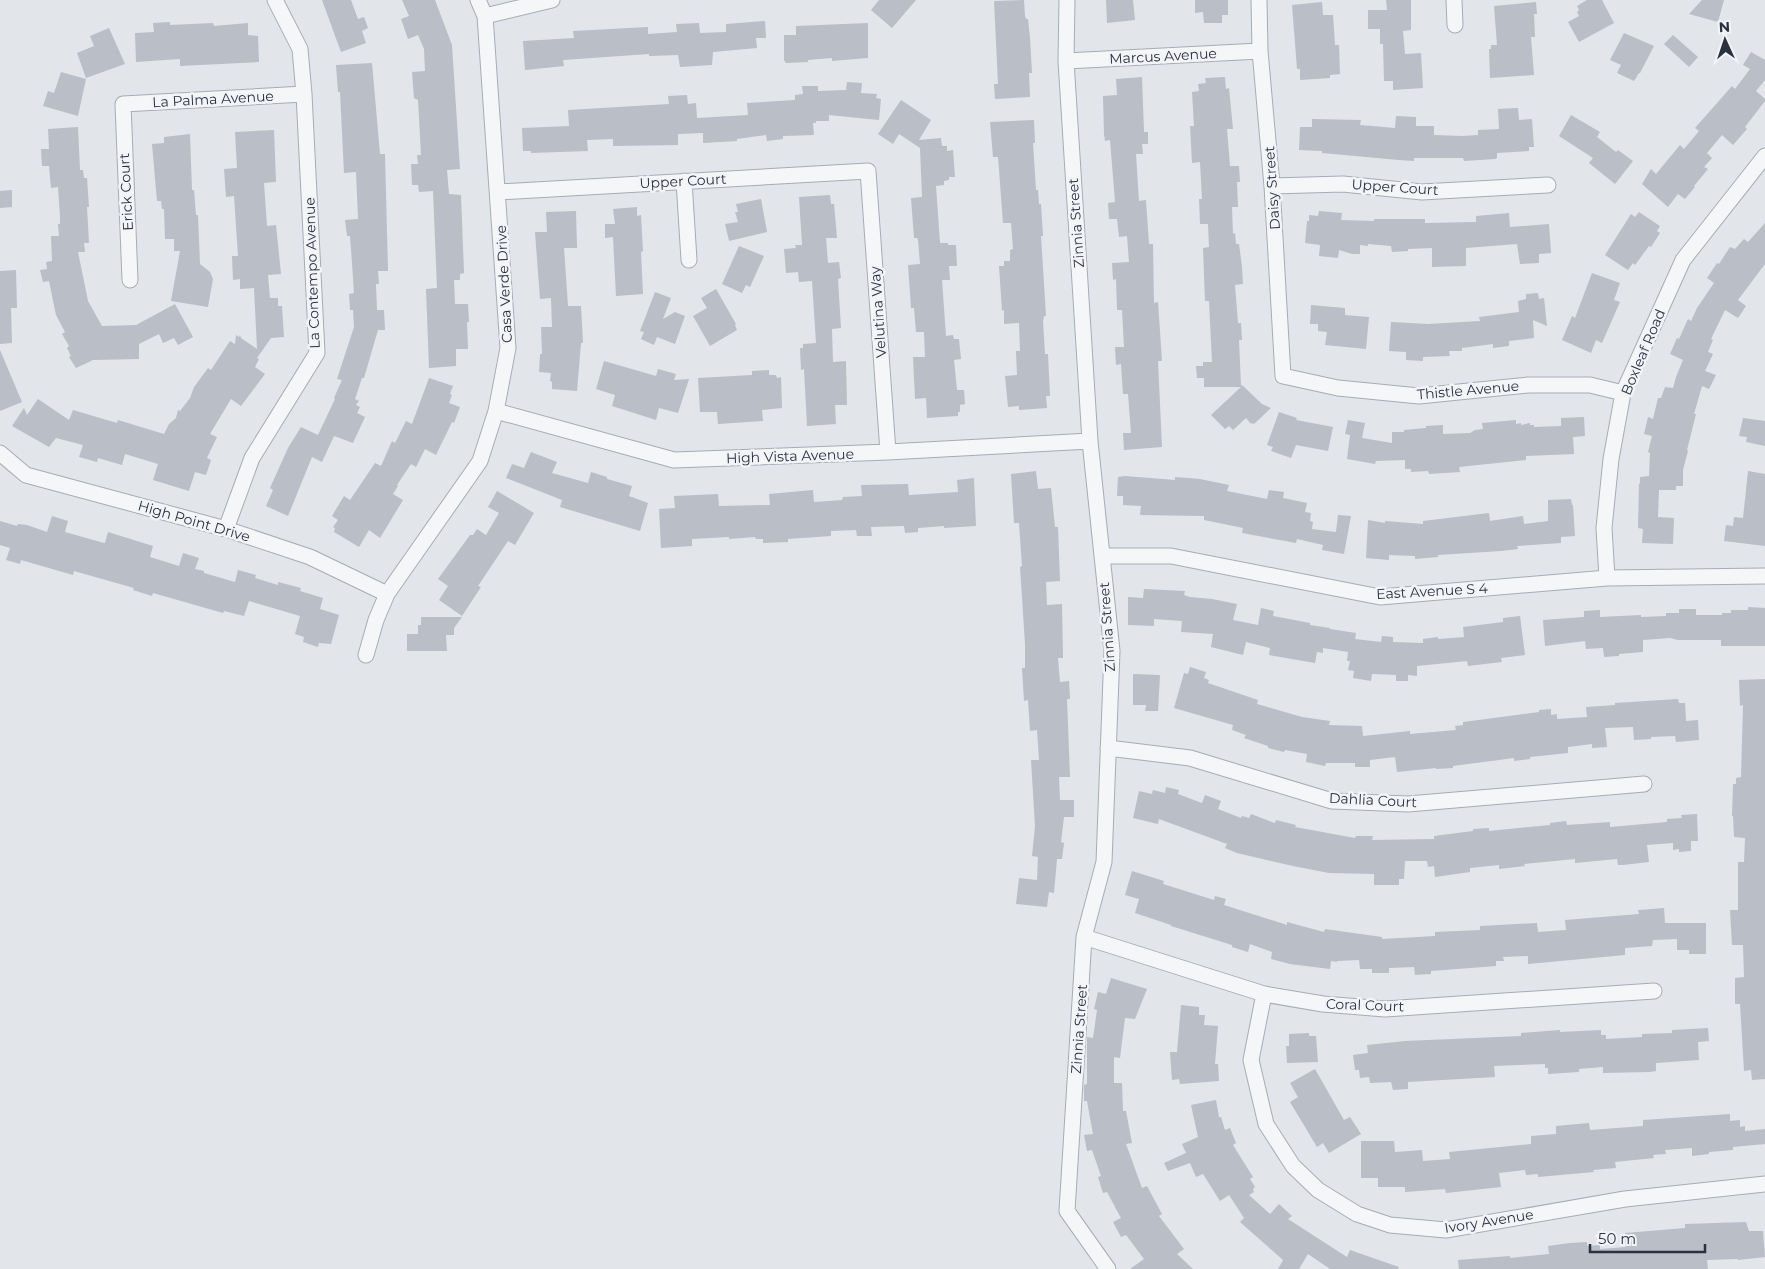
<svg xmlns="http://www.w3.org/2000/svg" width="1765" height="1269" font-family="Montserrat,sans-serif">
<rect width="100%" height="100%" fill="#e2e5ea"/>
<path fill="#b9bec7" d="M322,0H351L358,19L364,17L368,28L362,31L366,43L341,52Z
M402,0H435L452,45L460,169L447,170L449,194L461,195L464,273L460,274V280H454L455,304H468L469,322H467L468,349H456V366L429,368L426,289L437,288L433,191L419,192L418,185H412L411,164H418L417,155H421L418,100L414,98L412,72L425,71L424,49L418,35L408,39L401,19L409,16Z
M879,0H916L892,28L871,10Z
M1024,0L1025,16L1026,19H1028L1030,38L1032,73H1029L1030,97L995,99L994,84H998L994,1Z
M1106,0H1133L1135,20L1107,23Z
M1195,0H1228V15H1222V23H1204L1203,12L1195,13Z
M1386,0H1411V30L1403,31L1405,54L1421,53L1423,88L1393,90V81H1384L1383,44H1380V29H1368V10H1387Z
M1587,0H1602L1614,23L1579,42L1568,22L1579,16L1577,12L1579,10L1577,6Z
M1702,0H1724L1718,22L1689,14Z
M1322,2L1323,15H1333L1335,45H1339L1340,74L1330,75V78L1300,80V69H1297L1292,5Z
M1536,2L1537,14H1534L1535,37H1531L1534,75L1490,78L1489,49H1491V45H1497L1494,6Z
M765,21L766,38H756L757,48L713,52L712,65L680,67L678,55L649,56V54L563,60L564,66L525,70L523,41L574,38L573,31L648,27V34L677,32L676,24L699,23L700,33L726,32V24Z
M170,22V25L213,23L214,26L248,23V35L258,36L259,62L180,66V59L136,62L135,33L154,32L153,23Z
M868,23V58L832,61V58L808,60V62L786,63L784,60V35H796V26Z
M109,28L125,64L86,78L77,53L94,46L90,36Z
M1624,33L1654,46L1640,73H1639L1634,81L1617,73L1621,65L1610,60Z
M1673,35L1698,57L1689,67L1664,44Z
M1751,52L1765,60V80L1756,91L1765,99V101L1745,127L1747,129L1733,145L1722,135L1707,153L1712,158L1704,167L1708,169L1694,186L1695,187L1685,199L1678,194L1668,207L1642,184L1651,169L1656,174L1680,145L1684,149L1699,131L1695,128L1732,86L1735,89L1750,69L1743,65Z
M372,63L380,154H385L388,271H378L379,284H376L377,310H384L385,330H378L364,378H362L355,399L359,401L356,405L360,407L357,413L365,417L353,443L334,436L322,462L312,457L288,516L266,506L273,490L270,488L288,448L301,427L318,435L335,399L334,398L342,380L337,379L354,327L353,310H350L349,294L354,293L352,263L350,236H347L345,220L358,219L356,172L344,173L340,92H338L336,65Z
M61,72L86,79L78,116L43,106L48,91L54,93Z
M1142,77L1144,132H1148V144H1142L1143,154H1136L1139,201L1146,200L1149,244H1153L1154,303L1158,302L1162,361H1158L1162,447L1124,450L1123,433H1131L1128,394H1123L1121,364L1116,365L1115,347H1124L1122,310H1117L1116,279L1113,280L1112,263L1129,262L1127,236L1119,237L1117,219H1109L1108,203L1115,202L1110,140L1105,141L1104,134L1103,96L1117,95L1116,79Z
M1225,77L1226,89L1229,88L1233,129H1227L1230,166H1239L1240,182H1237L1238,207H1232L1233,234L1235,233L1236,244H1239L1242,267L1243,284L1235,285L1238,323H1241L1242,340H1239L1241,386L1242,385L1262,404L1271,408L1254,424L1252,423L1251,424L1246,418L1233,430L1229,426L1225,429L1211,415L1241,387H1204V378H1197L1196,366H1203V362H1212L1209,301H1205L1203,248L1209,247L1208,224H1200L1199,199H1202L1200,162L1192,163L1190,126H1194L1192,92L1199,91L1198,84L1206,83L1205,78Z
M847,82L862,83L861,93L877,94L876,98L881,99L879,120L829,115V121H816V123H813L814,135L783,136V139L767,141L766,135L737,139V141L703,143V133L678,134V145L613,146V139L587,140L588,151L531,153V151H523L522,128L569,126L568,110L669,104L668,96L687,95L688,104L696,103L697,118L748,115L747,103L795,100V95L803,94L802,86H818V91L846,90Z
M901,100L931,120L919,140L941,138L942,146H947V151L953,150L955,177H949V180L944,181V185L936,186L940,243H948V245H956L957,266H949L950,280H942L946,336L953,335L954,339H959L961,359L954,360L957,390H964L965,404L960,405V412H958V416L927,418L926,398L915,399L913,357H925L924,332H916L914,308H911L908,265L920,264L918,240L917,238H914L911,198L922,197L920,148L899,134L893,144L878,134Z
M1518,108L1519,120L1532,119L1534,147H1529V151L1497,153V158L1495,159L1464,161L1463,158H1414V161L1399,160L1322,153V151L1299,150L1300,127H1312V119L1361,120L1360,125L1395,128L1396,116L1416,117V126H1434V135L1462,136L1478,135V130L1499,129L1498,109Z
M1571,115L1600,132L1597,137L1616,152L1618,150L1633,161L1615,184L1589,163L1593,158L1559,136Z
M1034,120L1035,143H1033L1036,190H1038L1039,204H1041L1043,236H1041L1046,316H1044L1043,322L1045,354H1048L1050,396H1046L1047,408L1019,410V406L1008,407L1005,376L1017,375L1016,351H1020L1019,323L1004,324V310L1002,311L999,266H1004V261H1010V250L1013,249L1011,223H1003L998,157H993L990,122Z
M78,127L80,170H83L84,178H87L89,207H87L89,243H84L85,252H78L88,301L102,326L136,325L175,304L193,337L178,345L174,338L163,343L159,334L139,344V359L93,360L76,368L69,357L71,356L67,348L69,346L62,334L65,332L56,315L49,281L43,282L40,270L47,269L46,262L52,261L51,236H59L58,224H60V216L58,187L51,188L49,166H42L41,149H49L48,129Z
M274,130L276,182L264,183L267,226L276,225L281,274L268,275L270,298H278V306H282L284,337L271,338L257,358L259,359L255,367L265,374L241,406L231,399L210,434L217,437L207,458L211,460L206,475L195,472L189,491L153,480L158,464L125,454L122,465L98,458L97,462L79,457L83,445L56,438L49,447L12,426L24,408L27,415L38,399L69,420L73,410L117,423L118,420L164,434L169,424L176,418L178,410L180,411L190,398L194,387L208,368L211,370L230,341L235,344L236,335L239,337L240,335L241,338L257,349L254,288L240,289V279L233,280L232,256H238L234,196L226,197L224,169L237,168L235,132Z
M190,134L192,190H194L196,215H198L200,264L210,272L213,279L208,307L171,301L180,251H174V239H165L164,209H162L161,201H157L152,144L164,143V137Z
M12,190V207L0,208V191Z
M830,195L831,204H834L837,238H826L828,263L839,262L841,278L838,279L841,328L832,329L833,362L846,361L847,405H835L836,424L807,426L804,369L801,370L800,348H803V344L816,343L812,281L799,282L798,272L786,273L784,249L796,248L795,245H802L799,197Z
M761,199L767,232L729,241L725,224L738,222L735,212H738L736,204Z
M637,207V216L641,215L643,251L641,252L643,294L616,296L613,237L605,238V224H615L613,209Z
M576,211L577,248H564L568,306H581L583,343H581L577,391L552,389V382L550,381L551,373L539,372L540,354H542L541,327H552L551,298L540,299L535,232H547L546,212Z
M1319,211L1342,213L1341,220L1374,221V219H1425V223L1476,222V216L1509,213L1510,227L1549,224L1551,253L1539,254V263L1520,264L1517,244L1466,248V266L1432,267V248L1408,249V251L1392,252L1391,246L1368,244V246L1360,245V254H1352L1339,250L1338,258L1319,256L1320,245L1305,243L1307,221H1309V215L1318,216Z
M1639,212L1660,226L1657,231L1660,233L1651,247L1649,246L1635,265L1633,263L1628,270L1605,255L1631,214L1635,217Z
M1765,223V264L1738,300L1746,306L1738,318L1725,310L1711,339L1713,340L1708,352L1713,354L1705,371L1716,375L1709,389L1702,386L1694,414H1696L1687,450L1688,451L1683,470V486H1676V490H1659L1658,517L1674,518L1673,544L1642,543L1643,529L1638,528L1639,483L1640,484V477L1649,476L1650,453L1648,452L1652,436L1644,434L1648,417L1653,419L1658,398H1661L1665,387L1673,388L1676,377L1683,360L1670,354L1677,338L1679,339L1688,319L1691,321L1697,308L1714,283L1707,278L1717,263L1719,264L1730,247L1735,249L1744,239L1748,242Z
M739,246L764,256L750,287L746,285L742,293L722,284Z
M16,270L17,308H11L12,343L0,344V271Z
M1592,273L1620,283L1614,300L1620,302L1602,343L1596,340L1591,353L1562,340L1572,316L1575,318Z
M716,289L736,324L735,325L737,330L710,346L693,316L707,308L701,298Z
M655,292L671,298L663,319L675,312L685,316L675,344L657,337L654,345L641,339L644,332L640,331Z
M1538,293L1539,299L1544,298L1547,326L1533,320L1534,338L1509,341V346L1493,348V344L1462,348V351H1449L1450,356L1423,357V361L1406,360V352L1389,351L1391,322L1428,324L1480,321L1479,317L1519,312L1518,301L1526,299V294Z
M1311,305L1345,308V315L1369,317L1366,349L1325,345L1327,332L1318,331V324H1310Z
M0,350L22,402L0,411Z
M604,361L656,376L658,369L676,374L674,380L689,379L678,413L659,408L656,420L612,406L615,395L596,389Z
M769,370V375H776L777,378L781,377L782,408L762,410L763,421L718,424L717,412H700L698,378L752,375V371Z
M429,378L453,386L450,394L452,395L449,403L460,407L454,423L452,422L436,455L425,449L416,467L411,464L397,485L398,486L393,494L403,500L380,538L369,530L359,547L334,532L335,528L333,527L338,520L332,516L344,496L350,500L375,463L381,466L392,441L395,443L406,421L412,424Z
M1279,412L1297,418L1296,420L1333,427L1328,451L1296,445L1291,458L1271,451L1273,447L1267,445Z
M1584,417L1585,436L1573,437L1574,454L1526,456V460L1459,467L1460,472L1429,474L1428,471L1411,472V469H1405V460L1376,461L1375,464L1347,459L1350,435L1345,434L1348,420L1365,423L1362,438L1392,443V432H1404V430L1426,428V426L1443,425V434L1470,433L1475,430L1483,429L1482,423L1516,420V424L1521,423V425L1530,423V425H1534V427L1561,426V418Z
M1743,418L1765,421V446L1746,442L1747,437L1739,436Z
M531,452L557,462L552,473L588,483L591,472L607,477V479L632,486L629,496L648,503L640,531L560,507L562,500L506,478L512,464L524,468Z
M1036,471L1038,489L1051,488L1055,527H1058L1060,581L1046,582L1047,605L1062,604L1063,658H1058L1060,682L1069,681L1070,699H1067L1070,777H1059L1060,800H1074V817H1064L1061,842L1064,843L1062,859H1057L1054,893L1049,892L1047,907L1016,904L1019,878L1037,880L1038,857L1032,856L1035,826L1031,760H1039L1037,730L1030,731L1028,700L1024,701L1022,668H1025V644L1020,567L1022,566L1019,523H1014L1011,474Z
M1748,471L1765,474V546L1724,541L1726,525L1733,526L1734,517L1743,518Z
M1125,476L1175,480V477L1200,479L1229,485L1227,491L1267,499L1269,490L1284,492L1283,498L1307,503L1305,512L1311,513L1310,521L1313,522L1312,529L1336,532L1338,515L1351,516L1344,554L1322,550L1323,545L1297,539L1296,543L1242,533L1243,528L1204,520V516L1140,515L1141,506L1123,505V496H1117L1118,477Z
M974,478L976,526L944,528V526L918,528V532L905,533L904,526L871,527L872,536H857L856,530L831,531V536L788,539V542L763,543V539H756L755,537L729,539V537L692,539V546L661,548L659,509L675,508L674,496L718,494L719,506L770,505L769,494L813,490L814,502L842,500L843,497L862,496L861,485L908,484L909,495L958,492L957,480Z
M497,491L534,513L515,545L508,541L478,586L481,587L462,616L439,600L448,586L438,579L470,535H473L477,529L486,535L499,513L488,507Z
M1571,499L1572,505H1573L1575,536L1561,537V543L1517,546L1518,549L1501,551L1438,555V557L1415,559V556L1389,555V560L1366,558L1368,520L1385,523V521L1423,524V521L1489,513L1490,521L1523,516L1524,524L1548,521V500Z
M52,516L68,521L65,532L104,543H105L108,532L153,546L150,557L179,566L183,553L199,558L195,569L204,571V573L235,582L238,570L256,575L255,578L278,585V582L301,588L300,591L323,598L320,609L339,615L331,644L319,643L318,647L303,642L304,637L295,634L300,616L249,601L244,616L224,611L223,613L153,593L152,596L133,590L134,588L74,571L73,575L21,560L20,564L6,560L10,548L0,545V521L17,526L18,524L27,525L47,532Z
M1144,589L1185,591L1184,595L1190,597L1212,599L1237,604L1233,620L1258,625L1261,608L1274,611L1273,616L1310,623V625L1330,628V629L1356,633L1355,639L1381,642L1382,636L1393,637V642L1423,643V639L1438,637V639L1464,637L1463,627L1503,622V618L1520,616L1525,655L1501,658L1502,662L1468,666L1467,661L1417,666V676L1408,675V681H1396V675L1372,674L1371,681L1353,678L1354,671L1348,670L1350,661H1347L1348,652L1323,648V653L1317,652L1315,663L1269,655L1270,648L1246,642L1243,655L1211,647L1213,634L1181,632L1182,621L1154,619V626L1128,625V597L1143,598Z
M1748,607L1765,608V646H1721V640H1678L1670,638L1643,640V652L1619,654V656L1604,657L1603,648L1586,649L1585,641L1545,646L1543,620L1584,617V611L1600,610V617L1641,615V617L1666,616V613H1679V609H1696V615H1722V613H1731V610H1748Z
M421,617H462L454,628V635H446L447,651H407V634H418V625H421Z
M1190,667L1206,672L1204,678L1209,680L1208,683L1258,700L1257,704L1302,717L1330,721L1329,725L1362,726L1363,736L1410,731V734L1456,730L1455,726L1463,725V722L1539,712V710L1551,709V715L1557,714V719L1587,717L1586,707L1615,705V703L1678,699L1679,703H1685L1686,721L1698,720L1699,740L1676,742L1675,736L1651,737V739L1634,740L1633,727L1605,728L1607,747L1592,748V744L1568,747V753L1530,757V759L1514,761V758L1453,766V768L1436,769V768L1397,772L1395,757L1370,760V767H1355V763H1326L1325,766L1306,762L1307,754L1285,750L1284,752L1268,748V746L1244,738L1246,735L1232,730L1233,725L1174,708L1184,673L1188,674Z
M1133,674L1160,675L1158,711H1145L1146,705H1133Z
M1765,679V1079L1752,1080L1751,1070L1744,1071L1740,1004H1735V978L1744,977L1743,945H1732L1730,910H1738V862H1744L1745,838L1734,837L1733,816H1732L1733,784H1736V778L1741,777L1743,705L1740,706L1739,680Z
M1166,787L1179,790L1178,794L1202,803L1205,795L1221,801L1218,809L1241,818L1242,816L1249,818L1251,814L1275,823L1276,820L1296,825L1295,827L1355,838L1356,836H1373L1372,840L1434,839V836L1473,831V829L1489,828V831L1550,825V823L1566,821L1567,825L1610,822V827L1667,822V819L1682,818L1681,815L1697,814L1698,841H1691V851L1679,852V849L1673,850V843L1647,845L1649,862L1623,865H1618L1617,859L1575,863V859L1524,864L1525,866L1499,869V865L1470,868V872L1435,877L1434,866L1428,867L1427,861H1405L1404,879H1399V885H1374V874L1329,873L1293,866L1237,853L1225,848L1227,844L1159,819L1158,824L1133,818L1139,791L1152,794L1153,790L1165,793Z
M1132,871L1164,881L1163,884L1214,900L1215,896L1226,899L1224,905L1287,925V922L1324,932L1325,929L1382,937V939L1435,936V932L1480,930V926L1537,923L1538,932L1566,930L1565,920L1639,914L1638,910L1664,908L1665,923H1706V954H1689V950H1677V939L1653,940L1652,946L1625,948V955L1528,964V956L1503,957L1504,961H1496V966L1431,971V974L1415,975L1414,967L1389,968V973H1372V969H1360L1359,960L1337,961V962L1331,961L1330,969L1290,964L1271,959L1272,952L1250,944L1248,952L1232,947V945L1171,926V925L1135,913L1139,899L1125,895Z
M1111,978L1147,989L1135,1019L1125,1018L1120,1058L1114,1057V1083H1122L1123,1111H1126L1132,1143L1126,1144L1142,1188L1147,1186L1162,1214L1159,1216L1184,1249L1177,1254L1193,1269H1130L1144,1259L1126,1235L1121,1237L1113,1222L1121,1218L1107,1192L1103,1193L1098,1177L1101,1176L1092,1150L1087,1151L1084,1135L1093,1134L1087,1101H1084V1085L1087,1084V1037L1093,1038L1097,1010L1094,1009L1098,992L1106,994Z
M1181,1005L1199,1007V1015H1205L1204,1025L1218,1026L1215,1064H1218L1219,1081L1180,1084L1179,1079L1172,1080L1170,1052H1177Z
M1708,1028L1709,1041L1698,1042L1699,1060L1656,1063V1071L1650,1072L1603,1073V1067L1579,1069V1072L1548,1074V1068H1545V1064L1494,1066L1495,1077L1408,1082V1089L1393,1090L1391,1082L1370,1083L1369,1077L1360,1078L1359,1070H1355L1353,1055L1368,1053L1367,1045L1405,1041L1521,1036V1033L1560,1030V1032L1601,1030V1035H1606V1039L1642,1037V1034L1672,1033V1030Z
M1309,1033V1036H1316L1318,1062L1287,1063L1286,1046H1289V1034Z
M1315,1069L1344,1120L1350,1117L1361,1134L1329,1153L1323,1143L1317,1147L1290,1102L1298,1097L1290,1083Z
M1216,1100L1219,1117H1221L1225,1130L1230,1128L1236,1143L1233,1145L1253,1177L1250,1179L1255,1187L1253,1189L1254,1192L1249,1195L1270,1214L1279,1204L1292,1216L1288,1219L1347,1257L1350,1250L1399,1267L1398,1269H1330L1308,1254L1299,1269H1278L1283,1260L1240,1222L1244,1218L1229,1195L1220,1201L1203,1174L1196,1177L1190,1163L1168,1171L1164,1163L1186,1153L1182,1144L1198,1137L1191,1105Z
M1730,1114V1121L1740,1120V1127L1745,1126V1131L1765,1129V1144L1733,1147V1150L1709,1152V1154L1692,1156V1148L1665,1150L1666,1154L1653,1155L1654,1158L1615,1162L1616,1168L1593,1170L1594,1172L1538,1177V1174L1526,1175L1525,1170L1499,1173L1501,1187L1446,1193L1445,1189L1405,1192V1187H1378V1178H1361V1141H1394L1395,1152L1422,1150L1423,1161L1450,1159L1449,1152L1531,1144V1136L1556,1134V1126L1589,1123L1590,1130L1643,1126V1120Z
M1746,1222L1749,1231H1763L1765,1257L1738,1260V1259L1707,1260L1708,1269H1459L1458,1260L1510,1256V1258L1549,1254L1548,1246L1570,1243L1587,1242V1246L1600,1245V1249L1626,1247L1625,1233L1685,1228V1224Z"/>
<g fill="none" stroke-linecap="round" stroke-linejoin="round">
<defs>
<path id="minor" d="M1067,0L1066,61L1090,441L1112,651L1104,862L1084,937L1067,1211L1108,1269
M1259,0L1260,51L1272,186L1283,376L1338,388L1419,396L1528,385H1590L1623,393
M1454,0L1455,25
M485,16L552,0
M1066,61L1260,51
M684,181L689,260
M1272,186L1343,184L1422,192L1548,185
M498,192L868,171L888,452
M130,280L123,104L304,94
M496,411L674,460L888,452L1090,441
M0,453L26,475L226,529L310,557L387,594
M226,529L252,458L317,353L304,94L300,49L275,0
M1102,556H1171L1380,597L1607,578L1765,576
M1607,578L1604,528L1611,459L1623,393L1683,260L1765,156
M366,655L376,620L387,594L480,461L496,411L508,348L485,16L478,0
M1108,748L1190,758L1332,801L1408,804L1644,784
M1084,937L1264,994L1323,1004L1385,1009L1654,991
M1264,994L1251,1060L1266,1124L1293,1166L1318,1190L1357,1214L1390,1225L1446,1230L1625,1199L1765,1184"/>
</defs>
<use href="#minor" stroke="#a7acb4" stroke-width="17"/>
<use href="#minor" stroke="#f5f6f8" stroke-width="15"/>
</g>
<g text-anchor="middle" stroke-width="5" stroke-linejoin="round" paint-order="stroke">
<g font-size="14" fill="#2a3242" stroke="#f2f4f8">
<text transform="translate(1163 56) rotate(-3)" y="5">Marcus Avenue</text>
<text transform="translate(213 99) rotate(-3)" y="5">La Palma Avenue</text>
<text transform="translate(683 181) rotate(-3)" y="5">Upper Court</text>
<text transform="translate(1395 187) rotate(4)" y="5">Upper Court</text>
<text transform="translate(1272 188) rotate(-94)" y="5">Daisy Street</text>
<text transform="translate(126 192) rotate(-93)" y="5">Erick Court</text>
<text transform="translate(1076 223) rotate(-94)" y="5">Zinnia Street</text>
<text transform="translate(312 273) rotate(-92)" y="5">La Contempo Avenue</text>
<text transform="translate(504 284) rotate(-93)" y="5">Casa Verde Drive</text>
<text transform="translate(878 312) rotate(-94)" y="5">Velutina Way</text>
<text transform="translate(1643 352) rotate(-67)" y="5">Boxleaf Road</text>
<text transform="translate(1468 390) rotate(-5)" y="5">Thistle Avenue</text>
<text transform="translate(790 456) rotate(-2)" y="5">High Vista Avenue</text>
<text transform="translate(194 521) rotate(16)" y="5">High Point Drive</text>
<text transform="translate(1432 591) rotate(-3)" y="5">East Avenue S 4</text>
<text transform="translate(1107 627) rotate(-94)" y="5">Zinnia Street</text>
<text transform="translate(1373 800) rotate(3)" y="5">Dahlia Court</text>
<text transform="translate(1365 1005) rotate(2)" y="5">Coral Court</text>
<text transform="translate(1079 1029) rotate(-86)" y="5">Zinnia Street</text>
<text transform="translate(1489 1221) rotate(-9)" y="5">Ivory Avenue</text>
</g>
</g>
<g transform="translate(1725 40) rotate(357)" stroke="#f2f4f8" stroke-width="4" paint-order="stroke">
<path d="M0-4L9 19L0 12L-9 19Z" fill="#2a3242"/>
<text y="-8" font-size="14" font-weight="bold" text-anchor="middle" fill="#2a3242">N</text>
</g>
<path d="M1590 1244v8h115v-8" fill="none" stroke="#2a3242" stroke-width="2.5"/>
<text x="1598" y="1244" font-size="15" fill="#2a3242" stroke="#f2f4f8" stroke-width="4" paint-order="stroke">50 m</text>
</svg>
